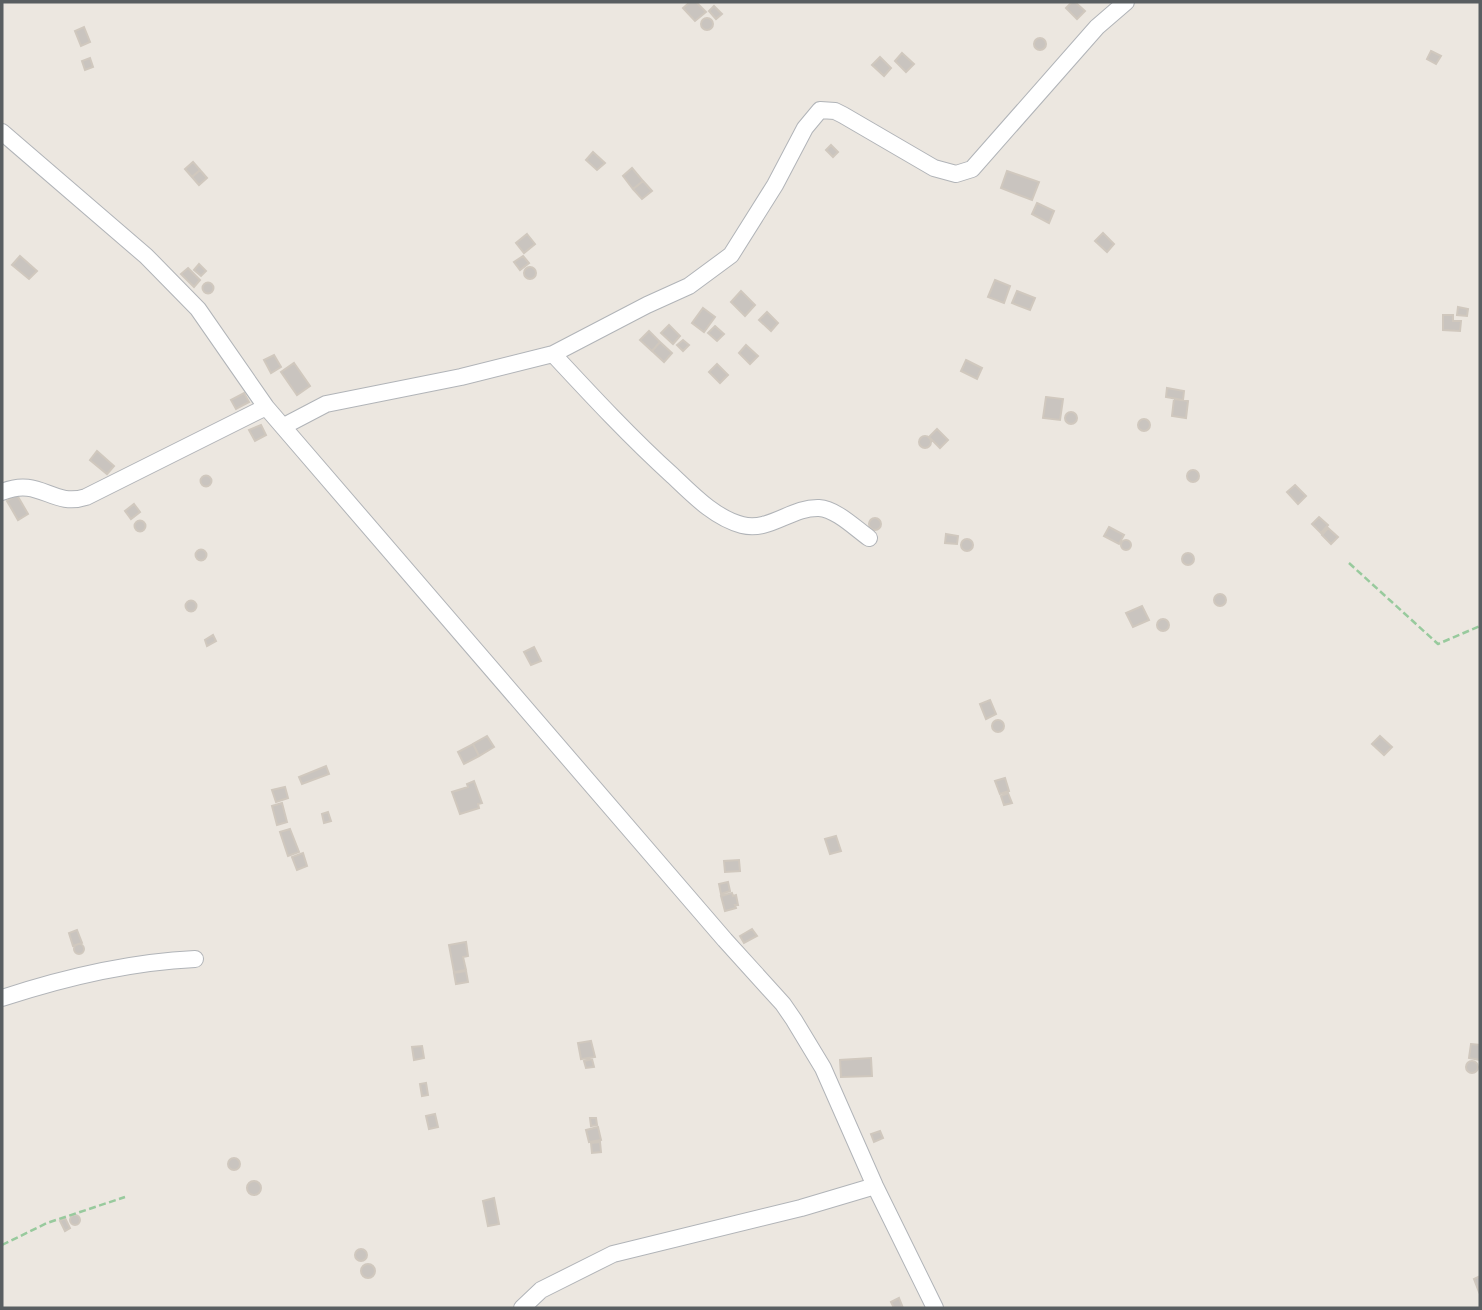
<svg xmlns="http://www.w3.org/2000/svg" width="1482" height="1310" font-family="'Source Sans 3',sans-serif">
<rect width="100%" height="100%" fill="#ece7e0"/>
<path fill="#c9c4bf" stroke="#d0c8be" stroke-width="2" d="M690,2H696L706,12L695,21L683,8Z
M1072,2H1075L1085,11L1077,19L1066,8Z
M714,6L722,14L716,19L709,11Z
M701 24a6 6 0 1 1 12 0a6 6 0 1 1-12 0Z
M84,27L90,42L81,46L75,31Z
M1034 44a6 6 0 1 1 12 0a6 6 0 1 1-12 0Z
M1431,51L1441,56L1436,64L1427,59Z
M902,53L914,64L906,72L895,61Z
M880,57L891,68L884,76L872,65Z
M90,58L93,67L85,70L82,61Z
M831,145L838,152L833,157L826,150Z
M593,152L605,163L597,170L586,160Z
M193,162L200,170L192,177L185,169Z
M632,168L643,181L633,189L623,176Z
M200,170L207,178L199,185L192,177Z
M1007,171L1039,182L1032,200L1001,188Z
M643,181L652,191L642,199L633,189Z
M1037,203L1054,211L1049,223L1032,214Z
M1103,233L1114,244L1107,252L1095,241Z
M527,234L535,244L524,253L516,243Z
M20,256L37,271L29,279L12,265Z
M523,256L529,263L520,270L514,262Z
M199,264L206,271L201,276L194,270Z
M524 273a6 6 0 1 1 12 0a6 6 0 1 1-12 0Z
M188,268L200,280L194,287L181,274Z
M995,280L1010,286L1004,303L988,297Z
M202.5 288a5.5 5.5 0 1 1 11 0a5.5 5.5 0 1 1-11 0Z
M741,291L755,305L745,316L731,302Z
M1017,291L1035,298L1030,310L1012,303Z
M1458,307L1468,309L1467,316L1457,315Z
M703,308L715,317L704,332L692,323Z
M767,312L778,323L771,331L759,320Z
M1443,315H1453V321H1461L1460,331L1443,330Z
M669,325L680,336L673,344L661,333Z
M715,326L724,334L717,341L708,333Z
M649,331L660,342L652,351L640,340Z
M683,340L689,345L683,351L677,345Z
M660,342L672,353L664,362L652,351Z
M746,345L758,356L750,364L739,353Z
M274,355L281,367L271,373L264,360Z
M966,360L982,368L977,379L961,371Z
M294,363L310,386L297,395L281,372Z
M717,364L728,375L720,383L709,372Z
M1167,388L1184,391L1183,400L1166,397Z
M244,393L249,402L236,409L231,400Z
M1046,397L1063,399L1060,420L1043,418Z
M1174,399L1188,401L1186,418L1172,416Z
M1065 418a6 6 0 1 1 12 0a6 6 0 1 1-12 0Z
M1138 425a6 6 0 1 1 12 0a6 6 0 1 1-12 0Z
M261,425L266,435L255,441L249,430Z
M937,429L948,440L940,448L929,437Z
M919 442a6 6 0 1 1 12 0a6 6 0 1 1-12 0Z
M97,451L114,466L107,474L90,460Z
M1187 476a6 6 0 1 1 12 0a6 6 0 1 1-12 0Z
M200.5 481a5.5 5.5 0 1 1 11 0a5.5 5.5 0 1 1-11 0Z
M1295,485L1306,496L1298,504L1287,492Z
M17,495L28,514L18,520L7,501Z
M134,504L140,512L131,519L125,511Z
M1319,517L1328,525L1321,533L1312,524Z
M869 524a6 6 0 1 1 12 0a6 6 0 1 1-12 0Z
M134.5 526a5.5 5.5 0 1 1 11 0a5.5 5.5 0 1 1-11 0Z
M1109,527L1124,535L1119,544L1104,536Z
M1328,528L1338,537L1331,544L1322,535Z
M946,534L958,536L957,544L945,543Z
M961 545a6 6 0 1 1 12 0a6 6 0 1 1-12 0Z
M1121 545a5 5 0 1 1 10 0a5 5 0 1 1-10 0Z
M195.5 555a5.5 5.5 0 1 1 11 0a5.5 5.5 0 1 1-11 0Z
M1182 559a6 6 0 1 1 12 0a6 6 0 1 1-12 0Z
M1214 600a6 6 0 1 1 12 0a6 6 0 1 1-12 0Z
M185.5 606a5.5 5.5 0 1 1 11 0a5.5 5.5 0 1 1-11 0Z
M1142,606L1149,620L1133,627L1126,613Z
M1157 625a6 6 0 1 1 12 0a6 6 0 1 1-12 0Z
M213,635L216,641L207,646L205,640Z
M534,647L541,661L531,665L524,652Z
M990,700L996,714L986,719L980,704Z
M992 726a6 6 0 1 1 12 0a6 6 0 1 1-12 0Z
M487,736L494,747L479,756L473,744Z
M1380,736L1392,747L1384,755L1372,744Z
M473,744L479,756L464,764L458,752Z
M326,766L329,774L302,784L299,777Z
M1005,778L1009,791L1000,794L995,781Z
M474,781L482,803L478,804L479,808L460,814L452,792L468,787L467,784Z
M285,787L288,798L276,802L272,790Z
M1008,793L1012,803L1004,805L1001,796Z
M282,803L287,822L277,825L272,806Z
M328,812L331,821L324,823L322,814Z
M290,829L299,852L288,856L280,832Z
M836,836L841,851L830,854L825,839Z
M303,853L307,866L297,870L292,857Z
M739,860L740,871L725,872L724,861Z
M728,882L730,891L721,894L719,884Z
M732,893L733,896L736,895L738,905H735L736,908L725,911L721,896Z
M752,929L757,936L744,943L740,936Z
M77,930L82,943L73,946L69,933Z
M466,942L468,956L463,957L466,970L454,972L449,945Z
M74 949a5 5 0 1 1 10 0a5 5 0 1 1-10 0Z
M466,971L468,982L456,984L454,973Z
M591,1041L595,1057L581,1059L578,1043Z
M1471,1044L1480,1045V1060L1469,1058Z
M422,1046L424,1058L414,1060L412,1047Z
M871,1058L872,1076L841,1077L840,1060Z
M592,1059L594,1067L586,1068L584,1061Z
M1466 1067a6 6 0 1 1 12 0a6 6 0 1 1-12 0Z
M426,1083L428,1095L422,1096L420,1084Z
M435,1114L438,1127L429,1129L426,1116Z
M590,1118H596L597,1125L591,1126Z
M598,1127L601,1140L589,1142L586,1130Z
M880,1131L883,1138L874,1142L871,1134Z
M600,1142L601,1152L592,1153L591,1143Z
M228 1164a6 6 0 1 1 12 0a6 6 0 1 1-12 0Z
M247 1188a7 7 0 1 1 14 0a7 7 0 1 1-14 0Z
M494,1198L499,1224L488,1226L483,1201Z
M70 1220a5 5 0 1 1 10 0a5 5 0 1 1-10 0Z
M65,1218L70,1228L65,1231L60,1221Z
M355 1255a6 6 0 1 1 12 0a6 6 0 1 1-12 0Z
M361 1271a7 7 0 1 1 14 0a7 7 0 1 1-14 0Z
M1480,1276V1291L1479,1292L1474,1279Z
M899,1298L903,1308H894L891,1302Z"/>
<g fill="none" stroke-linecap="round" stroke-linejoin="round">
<defs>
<path id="street" d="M2,132L146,256L198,309L266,407L725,940L783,1004L794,1020L823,1068L875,1186L935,1308
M553,354C592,396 631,438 673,476C693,495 715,518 742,525C770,532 791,507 819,508C836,509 855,528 869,538
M284,426L326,404L461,377L553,354L647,305L689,286L731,255L775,185L805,128L820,110L835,111L843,115L934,168L956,174L972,169L1097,27L1126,2
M2,492C40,476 52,508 86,497L266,407
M2,998C63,978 130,962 195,959
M522,1308L541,1290L613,1254L801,1208L875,1186"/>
</defs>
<use href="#street" stroke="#b1b4b8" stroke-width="18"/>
<path stroke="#98ca9d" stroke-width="2.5" stroke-dasharray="7 3.5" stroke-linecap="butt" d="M1349,563L1438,644L1480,626
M2,1245L47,1223L125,1197"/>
<use href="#street" stroke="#fff" stroke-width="16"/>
</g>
<rect width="1482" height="1310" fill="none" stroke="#595e61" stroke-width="7"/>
</svg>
